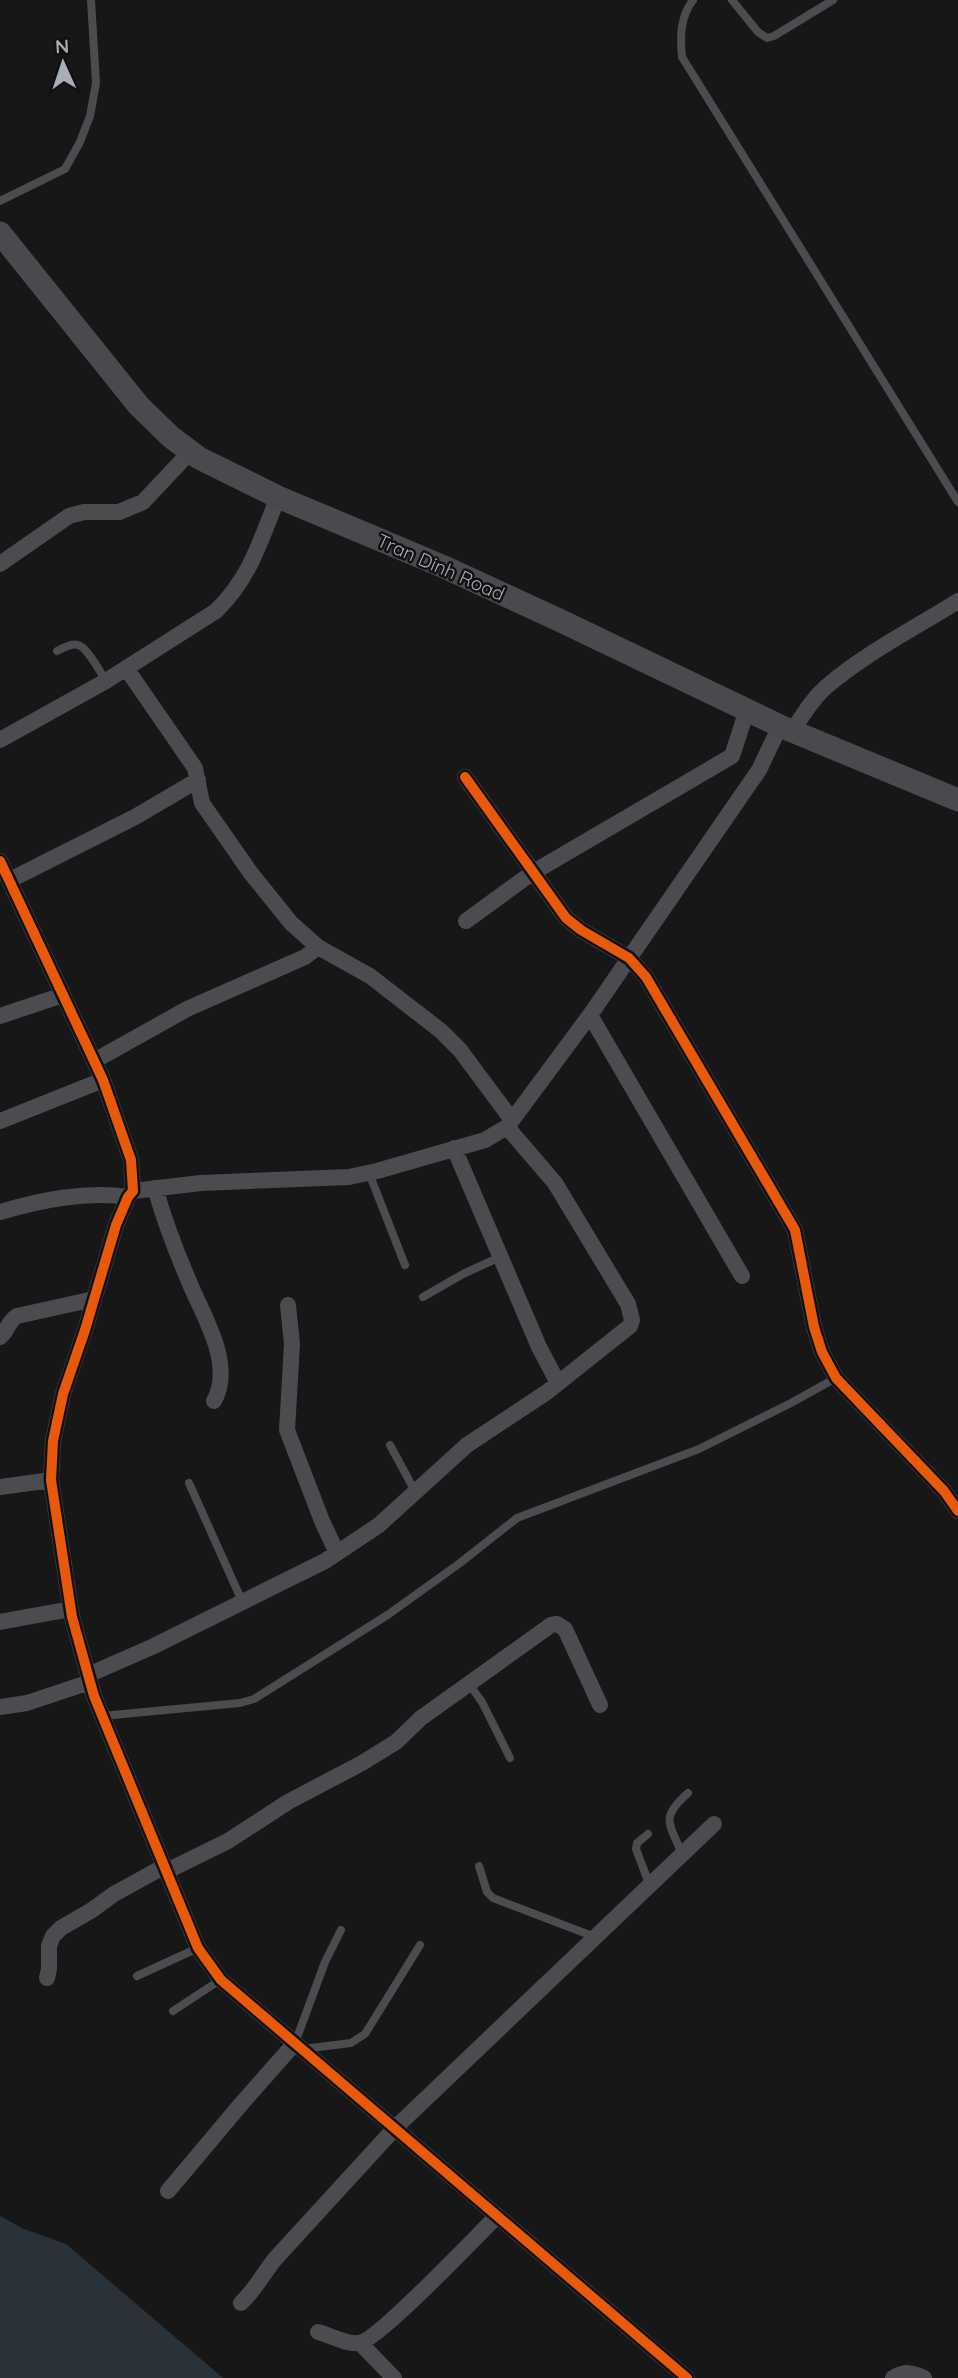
<svg xmlns="http://www.w3.org/2000/svg" width="958" height="2378" font-family="Quicksand,sans-serif">
<rect width="100%" height="100%" fill="#171717"/>
<path fill="#2a3239" d="M0,2216L24,2229L66,2244L223,2378H0Z"/>
<g fill="none" stroke-linecap="round" stroke-linejoin="round">
<path stroke="#4b4c50" stroke-width="8" d="M693,0C680,17 680,37 682,57L958,502
M732,0L758,32L767,38L774,36L833,0
M0,201L65,169L80,142L90,116L96,83L91,0
M57,651C63,648 72,643 78,645C87,647 101,673 106,681
M369,1173L405,1265
M423,1297L463,1274L500,1257
M390,1445L416,1493
M189,1483L242,1601
M469,1684L482,1702L510,1758
M102,1716L240,1703L254,1699L389,1614L460,1563L517,1518L699,1449L791,1403L836,1378
M648,1834L637,1843L636,1849L650,1886
M682,1854C669,1822 660,1818 688,1793
M479,1866L487,1892L493,1898L595,1937
M137,1976L198,1948
M173,2011L220,1980
M295,2043L325,1962L341,1930
M303,2049L351,2043L365,2034L420,1945"/>
<path stroke="#4b4c50" stroke-width="16" d="M0,564L69,516L84,512H119L143,502L190,452
M126,668L195,768L202,803L250,872L291,923L318,947L370,976L441,1031L460,1050L512,1120
M793,730C803,715 812,699 826,687C864,654 915,628 958,601
M0,740L106,681L216,611C251,577 260,541 278,497
M465,777L566,918L581,930L629,958L646,977L795,1230L814,1327L822,1352L836,1378L944,1491L958,1511
M0,861L103,1080L131,1160L133,1191L128,1197L116,1225L85,1330L63,1394L53,1441L51,1480L72,1617L94,1696L198,1948L221,1980L687,2378
M10,880L135,817L198,780
M466,921L532,873L732,756L747,710
M590,1015L742,1276
M0,1016L63,995
M94,1061L187,1009L305,957L318,947
M0,1121L103,1080
M454,1148L539,1347L558,1383
M155,1188C164,1219 175,1249 188,1279C202,1315 235,1363 214,1401
M133,1191L201,1183L349,1177L377,1171L485,1140L507,1127L590,1015L759,770L780,726
M0,1212C41,1200 85,1191 128,1197
M288,1305L292,1344L287,1430L322,1521L337,1553
M0,1337C8,1331 8,1321 17,1316L94,1299
M0,1487L51,1480
M0,1622L71,1609
M88,1675L154,1646L325,1561L379,1525L467,1445L547,1392L630,1326L632,1320L628,1304L555,1183L507,1127
M0,1707L27,1703L90,1682
M165,1872L228,1841L288,1802L362,1763L396,1742L421,1718L551,1625L557,1624L565,1629L600,1705
M47,1978L49,1969V1946L53,1936L61,1928L92,1910L114,1894L163,1867
M168,2191L242,2103L295,2043
M241,2303C255,2290 263,2274 275,2259L395,2128L714,1824
M318,2332C330,2335 347,2345 359,2343C377,2341 478,2235 497,2216
M360,2343L394,2378
M893,2378C905,2371 912,2372 924,2378"/>
<path stroke="#4a4a4e" stroke-width="23" d="M0,233L139,406L171,437L199,458L278,497L442,566L559,620L780,726L958,800"/>
<defs>
<path id="cycleway" d="M465,777L566,918L581,930L629,958L646,977L795,1230L814,1327L822,1352L836,1378L944,1491L958,1511
M0,861L103,1080L131,1160L133,1191L128,1197L116,1225L85,1330L63,1394L53,1441L51,1480L72,1617L94,1696L198,1948L221,1980L687,2378"/>
</defs>
<use href="#cycleway" stroke="#111113" stroke-width="15"/>
<use href="#cycleway" stroke="#e8590c" stroke-width="10"/>
</g>
<g text-anchor="middle" stroke-width="5" stroke-linejoin="round" paint-order="stroke">
<g font-size="19" fill="#a8adb8" stroke="#111113">
<text transform="translate(441 567) rotate(24)" y="7">Tran Dinh Road</text>
</g>
</g>
<g transform="translate(63 63) rotate(357)" stroke="#111113" stroke-width="5" paint-order="stroke">
<path d="M0-5L12 26L0 18L-12 26Z" fill="#a8adb8"/>
<text y="-10" font-size="19" font-weight="bold" text-anchor="middle" fill="#a8adb8">N</text>
</g>
</svg>
